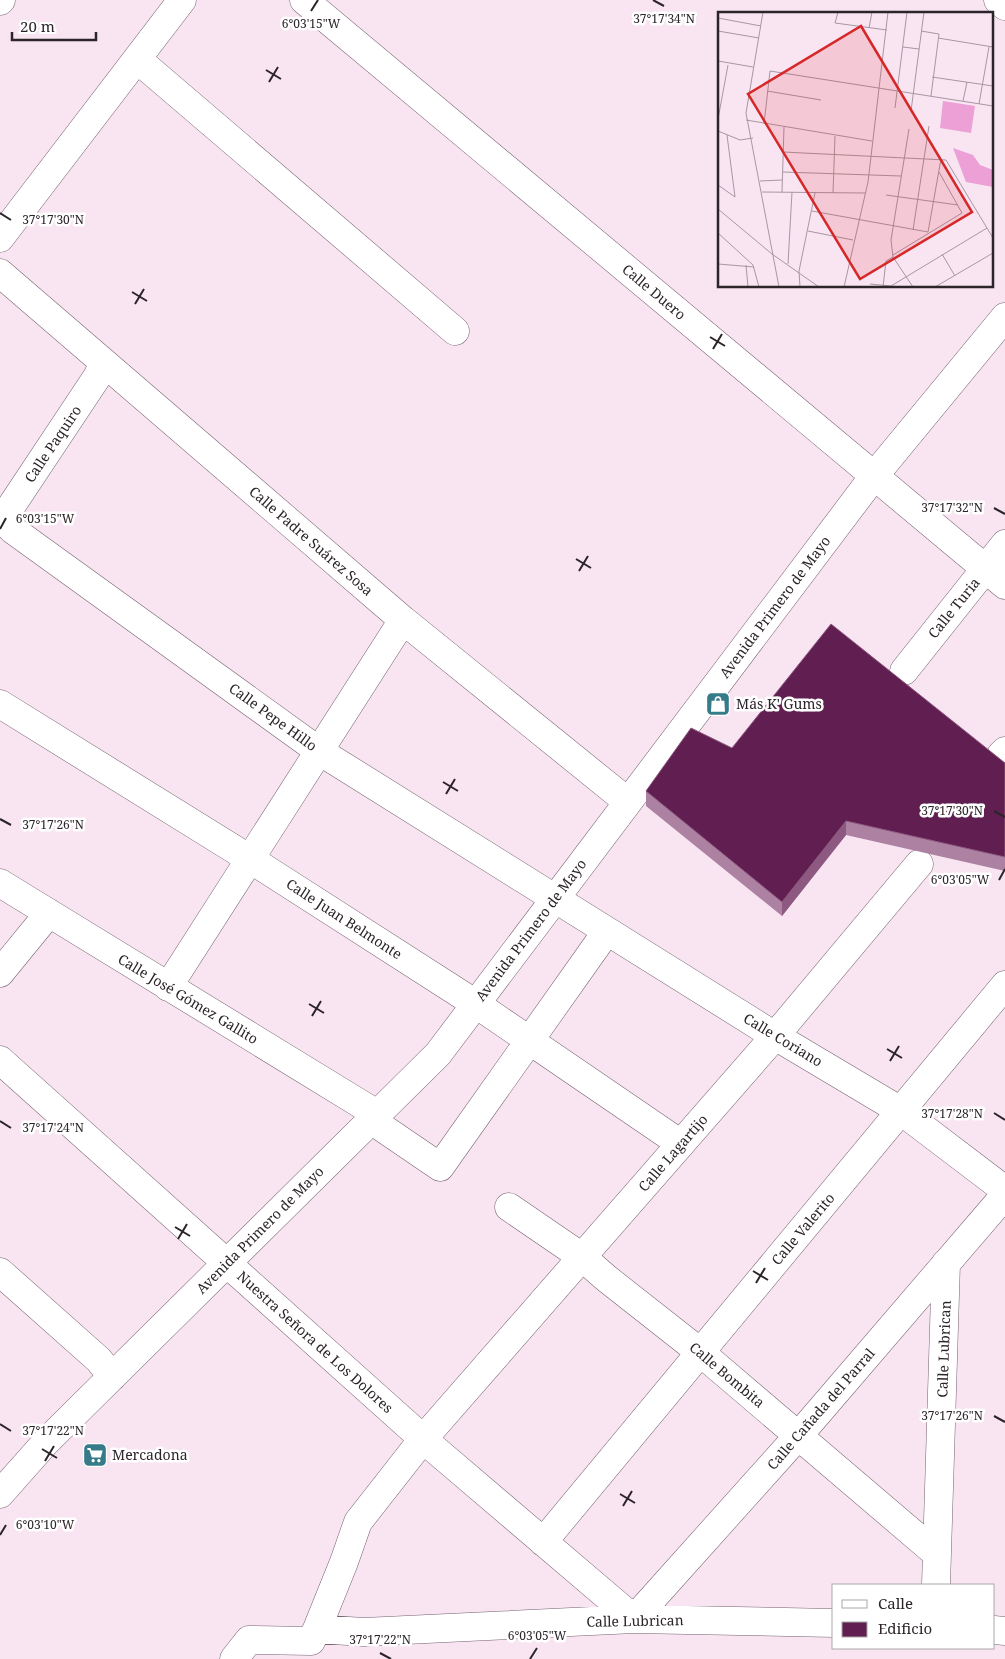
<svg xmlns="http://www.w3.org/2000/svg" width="1005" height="1659" font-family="'Noto Serif',serif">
<rect width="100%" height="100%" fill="#f9e4f2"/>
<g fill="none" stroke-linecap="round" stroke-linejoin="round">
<defs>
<path id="minor" d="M304,0L1005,585
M998,0L1005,6
M0,1L1,0
M137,59L455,331
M0,238L182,0
M0,273L403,620L628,802
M3,519L13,530L319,751L775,1036L901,1111L1005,1190
M0,523L97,377L104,363
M904,671L1005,544
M0,704L250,859L476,1004L681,1144
M1001,755L1005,751
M0,883L377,1114
M0,973L49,913
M168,987L403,620
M0,1060L431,1446L634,1619L799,1435L1005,1195
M371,1120L440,1167L607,931
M509,1207L582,1257L606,1278L700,1352L937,1554
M0,1272L99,1360L112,1377
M0,1494L46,1442L438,1054L874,476L1005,317
M543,1542L1005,985
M936,1585L946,1263
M317,1629L364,1632L634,1619L834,1623
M994,1630L1005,1631
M311,1641L317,1629L344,1562L358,1522L423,1439L775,1036L919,864
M234,1659L249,1640L311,1641"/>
</defs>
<use href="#minor" stroke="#75626f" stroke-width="29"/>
<use href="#minor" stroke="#fff" stroke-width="28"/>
</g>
<path fill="#ac81a2" d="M732,748L1005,763V871L846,835L782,916L646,806V791Z"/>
<path fill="#8e5981" d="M846,821V835L782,916V902Z"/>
<path fill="#601e51" stroke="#8e5981" d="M831,624L1005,763V857L846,821L782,902L646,791L691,728L732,748Z"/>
<path fill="none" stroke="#2b2429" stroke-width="2" d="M653,0L664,6M311,11L318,0M266,70L281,79M269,82L278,67M0,213L11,220M132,292L147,301M135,304L144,289M710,337L725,346M713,349L722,334M994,508L1005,514M0,529L6,518M576,559L591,568M579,571L588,556M443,782L458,791M446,794L455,779M994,811L1005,817M0,819L11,825M999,880L1005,869M309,1004L324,1013M312,1016L321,1001M887,1049L902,1058M890,1061L899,1046M994,1113L1005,1120M0,1121L11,1128M175,1227L190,1236M178,1239L187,1224M753,1271L768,1280M756,1283L765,1268M994,1416L1005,1422M0,1424L11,1431M42,1449L57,1458M45,1461L54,1446M620,1494L635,1503M623,1506L632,1491M0,1535L6,1525M380,1653L391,1659M530,1659L537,1648"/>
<defs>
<symbol id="shop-square" viewBox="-11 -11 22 22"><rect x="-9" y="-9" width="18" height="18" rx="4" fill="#367b89" stroke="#fff"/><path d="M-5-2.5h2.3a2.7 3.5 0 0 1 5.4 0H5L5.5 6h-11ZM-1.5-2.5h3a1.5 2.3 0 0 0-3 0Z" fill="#fff"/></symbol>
<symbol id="supermarket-square" viewBox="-11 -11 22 22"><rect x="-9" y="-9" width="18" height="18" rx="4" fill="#367b89" stroke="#fff"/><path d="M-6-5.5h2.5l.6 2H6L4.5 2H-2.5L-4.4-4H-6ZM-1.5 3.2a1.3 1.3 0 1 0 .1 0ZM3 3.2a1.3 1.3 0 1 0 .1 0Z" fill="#fff"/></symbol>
</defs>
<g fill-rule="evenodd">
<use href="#shop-square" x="704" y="690" width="28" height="28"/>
<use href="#supermarket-square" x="81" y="1441" width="28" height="28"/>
</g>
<g text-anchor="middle" stroke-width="5" stroke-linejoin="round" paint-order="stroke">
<g font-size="14" fill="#2b2429" stroke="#fff">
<text transform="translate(654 292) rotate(40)" y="5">Calle Duero</text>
<text transform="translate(53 444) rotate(-56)" y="5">Calle Paquiro</text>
<text transform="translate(311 541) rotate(41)" y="5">Calle Padre Suárez Sosa</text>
<text transform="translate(775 607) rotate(-53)" y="5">Avenida Primero de Mayo</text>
<text transform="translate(954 608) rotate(-51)" y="5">Calle Turia</text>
<text transform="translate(273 717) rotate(36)" y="5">Calle Pepe Hillo</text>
<text transform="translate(344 919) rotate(33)" y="5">Calle Juan Belmonte</text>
<text transform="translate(531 930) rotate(-53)" y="5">Avenida Primero de Mayo</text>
<text transform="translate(188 999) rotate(31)" y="5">Calle José Gómez Gallito</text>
<text transform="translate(783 1040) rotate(31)" y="5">Calle Coriano</text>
<text transform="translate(673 1153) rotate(-49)" y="5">Calle Lagartijo</text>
<text transform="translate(803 1229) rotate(-50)" y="5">Calle Valerito</text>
<text transform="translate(260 1230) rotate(-45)" y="5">Avenida Primero de Mayo</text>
<text transform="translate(315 1342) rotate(42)" y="5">Nuestra Señora de Los Dolores</text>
<text transform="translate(944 1349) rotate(-88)" y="5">Calle Lubrican</text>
<text transform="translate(727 1375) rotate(40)" y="5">Calle Bombita</text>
<text transform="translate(821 1409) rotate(-49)" y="5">Calle Cañada del Parral</text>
<text transform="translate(635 1621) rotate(-1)" y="5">Calle Lubrican</text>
</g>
<g font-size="14" fill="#2b2429" stroke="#fff" text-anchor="start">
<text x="736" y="709">Más K' Gums</text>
<text x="112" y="1460">Mercadona</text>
</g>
</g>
<g transform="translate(718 12)">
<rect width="275" height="275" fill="#f9e4f2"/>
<path d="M225,89L257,94L253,121L222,116ZM235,136L255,143L262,153L275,158V175L248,170Z" fill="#eca0d6"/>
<path fill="none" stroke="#a797a2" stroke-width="1" d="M45,0L28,101L61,275M120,0L117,11L169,18M0,6L43,14M151,16L154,0M0,19L41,26M203,19L221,22L213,84M220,26L275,35M185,35L201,37M0,49L35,55M214,65L275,74M49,79L103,88M245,89L249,70M261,92L271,35M177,96L189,0M193,99L206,0M0,107L10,53M28,108L154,129M46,112L52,59L275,94M191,117L173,228L175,245L195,275M0,119L22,128L35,126M65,140L228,148L275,226M65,160L183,164M42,169L64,168M0,173L17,185L9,123M44,180L147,181M64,180L66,115M115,181L117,124M168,183L240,193M0,197L54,242L101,275M94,199L210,220L223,147M195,218L211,114M90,219L135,228M0,221L35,253L41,275M224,242L237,264M175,243L244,201L221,160M0,252L36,255M70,252L74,180M28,253L30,275M152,272L173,274L269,216M82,275L81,259L97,181M126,275L150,170L170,0M165,275L168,249L175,245M217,275L275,241"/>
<path fill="#d62828" fill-opacity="0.15" stroke="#d62828" stroke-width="2.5" d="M143,14L254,200L142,267L30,82Z"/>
<rect width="275" height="275" fill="none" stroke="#2b2429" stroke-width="2.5"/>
</g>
<g font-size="12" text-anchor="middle" fill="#2b2429" stroke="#fff" stroke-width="5" stroke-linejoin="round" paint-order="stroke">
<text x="664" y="23">37°17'34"N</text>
<text x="311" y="28">6°03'15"W</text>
<text x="53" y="224">37°17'30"N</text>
<text x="952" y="512">37°17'32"N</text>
<text x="45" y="523">6°03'15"W</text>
<text x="952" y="815">37°17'30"N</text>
<text x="53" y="829">37°17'26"N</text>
<text x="960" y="884">6°03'05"W</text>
<text x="952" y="1118">37°17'28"N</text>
<text x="53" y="1132">37°17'24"N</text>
<text x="952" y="1420">37°17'26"N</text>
<text x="53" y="1435">37°17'22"N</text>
<text x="45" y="1529">6°03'10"W</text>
<text x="537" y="1640">6°03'05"W</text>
<text x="380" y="1644">37°17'22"N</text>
</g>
<rect x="832" y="1584" width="162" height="65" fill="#ffffff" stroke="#aaa7a9"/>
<rect x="842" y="1600" width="25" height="8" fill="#ffffff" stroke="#aaa7a9"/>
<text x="878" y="1609" font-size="15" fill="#2b2429">Calle</text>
<rect x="842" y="1622" width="25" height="15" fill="#601e51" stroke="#aaa7a9"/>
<text x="878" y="1634" font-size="15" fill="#2b2429">Edificio</text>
<path d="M12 32v8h84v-8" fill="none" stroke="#2b2429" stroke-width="2.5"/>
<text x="20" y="32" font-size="15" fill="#2b2429" stroke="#ffffff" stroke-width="4" paint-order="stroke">20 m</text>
</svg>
